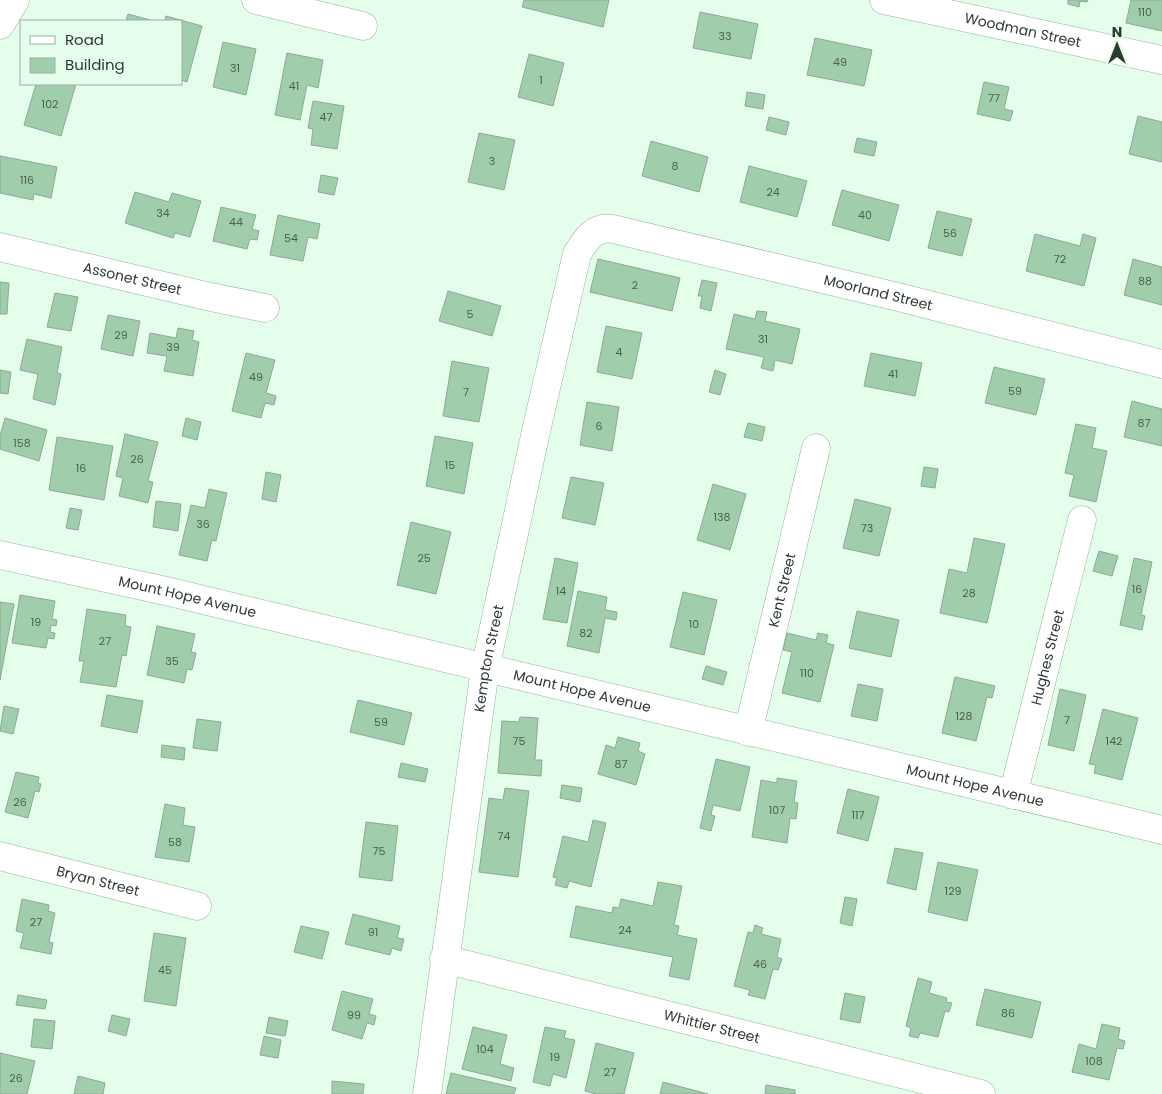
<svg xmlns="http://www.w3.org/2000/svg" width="1162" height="1094" font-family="Poppins,sans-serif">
<rect width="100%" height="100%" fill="#e4feeb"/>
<path fill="#a0cead" stroke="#8ba993" d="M524,0H609L603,27L522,7Z
M1068,0H1088L1087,2L1080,1L1079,7L1068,4Z
M1131,0H1162V31L1126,23Z
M700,12L758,24L751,59L693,48Z
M128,14L154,21H126Z
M166,16L202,26L187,82L181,80V21H165Z
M815,38L872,50L864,86L807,75Z
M223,42L256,49L246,95L213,87Z
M287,53L323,60L318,88L307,85L300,120L275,115Z
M529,54L564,63L553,106L518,97Z
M984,82L1009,87L1004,109L1013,111L1010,121L977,114Z
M36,84H76L61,136L24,125Z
M747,92L765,95L763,109L745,106Z
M313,101L344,106L337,149L311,145L313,129L308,128Z
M1138,116L1162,122V162L1129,154Z
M769,117L789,122L786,135L766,130Z
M479,133L515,140L504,190L468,182Z
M857,138L877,142L874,156L854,152Z
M651,141L708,157L699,192L642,176Z
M0,156L57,167L51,198L34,194L33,200L0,193Z
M749,166L807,181L797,217L740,202Z
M321,175L338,178L334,195L318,192Z
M842,190L899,205L889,241L832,225Z
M135,192L169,202L172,193L201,201L190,237L175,233L173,238L125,223Z
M221,207L256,215L252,229L259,231L257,240L250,239L247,249L213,241Z
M937,211L972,219L962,256L928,248Z
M278,215L320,224L317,239L308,237L303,261L270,255Z
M1035,234L1080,246L1083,234L1096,238L1084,286L1026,271Z
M598,259L680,278L672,311L590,292Z
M1133,259L1162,267V305L1124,295Z
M702,280L717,283L711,311L700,308L702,296H698Z
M0,282L9,283L7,314H0Z
M448,291L501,306L492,336L439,321Z
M55,293L78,297L71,331L47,327Z
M757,311L767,312L765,321L800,329L792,364L775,360L773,371L761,368L764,357L726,349L734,314L755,319Z
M108,315L140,321L133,356L101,349Z
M606,326L642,333L632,379L597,372Z
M178,328L194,331L192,340L199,342L193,376L164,371L167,356L147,353L150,333L176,338Z
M27,339L62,347L57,373L61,374L55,405L33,399L38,374L20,370Z
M246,353L275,360L266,393L276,396L274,405L265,403L261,418L232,411Z
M871,353L922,363L915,396L864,386Z
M452,361L489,368L479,422L443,416Z
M994,367L1045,379L1036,415L985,403Z
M0,370L11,372L8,394L0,393Z
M715,370L726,374L720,395L709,392Z
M1132,401L1162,409V446L1124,437Z
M587,402L619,407L612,451L580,445Z
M5,418L47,430L39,461L0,449V436Z
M186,418L201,422L197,440L182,436Z
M748,423L765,427L762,441L744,437Z
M1076,424L1096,428L1092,448L1107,451L1096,502L1069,496L1074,475L1065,473Z
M125,434L158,442L148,481L153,482L148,503L119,496L123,478L116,476Z
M435,436L473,443L464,494L426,486Z
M57,437L113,446L104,500L49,490Z
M924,467L938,469L935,488L921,486Z
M266,472L281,475L276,502L262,499Z
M571,477L604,483L595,525L562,518Z
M713,484L746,494L730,550L697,540Z
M209,489L227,493L216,541L212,540L207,561L179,555L191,505L205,508Z
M855,499L891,508L879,556L843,548Z
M156,501L181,504L178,531L153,527Z
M70,508L82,510L78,530L66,528Z
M411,522L451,532L436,594L397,585Z
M974,538L1005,544L987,623L940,613L949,569L967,573Z
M1099,551L1118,556L1112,576L1093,571Z
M555,558L578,563L567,623L543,619Z
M1134,558L1152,562L1141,615L1145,616L1142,630L1120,625Z
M578,591L607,597L605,610L617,612L616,620L605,618L599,653L567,646Z
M683,592L717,600L704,655L670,647Z
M20,595L55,601L52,619L57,620L56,626L51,625L50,632L55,633L54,639L48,638L46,648L12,643Z
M0,602L14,604L0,680Z
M87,609L126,615L125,626L131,627L126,656L122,655L116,687L80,682L84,661H79Z
M857,611L899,620L891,657L849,648Z
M157,626L195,634L191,652L196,653L192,670L187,669L184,683L147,675Z
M787,633L816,640L818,633L828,635L826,643L834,645L820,702L782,693L792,652L783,650Z
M706,666L727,672L723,685L702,679Z
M955,677L995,686L992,698L987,697L976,741L942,733Z
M858,684L883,689L877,721L851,716Z
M1060,689L1086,695L1074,751L1048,745Z
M107,695L143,701L137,733L101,726Z
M358,700L412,713L404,745L350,732Z
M4,706L19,709L13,734L0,731Z
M1103,709L1138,718L1122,780L1094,773L1096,765L1089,764Z
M520,717L538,718L535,760H542L541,776L498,773L502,721L519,722Z
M197,719L221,722L217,751L193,748Z
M618,737L640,743L638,751L645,754L636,785L598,774L606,745L615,748Z
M162,745L185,748L184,760L161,757Z
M716,759L750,767L740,811L713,805L711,815L715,816L711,831L700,828Z
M401,763L428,769L425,782L398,777Z
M16,772L39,777L38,783L41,784L39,792L35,791L28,818L5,812Z
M777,778L797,781L794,802L798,803L796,819L790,818L787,843L752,837L761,780L777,783Z
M562,785L582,788L580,802L560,798Z
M505,788L529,791L518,877L479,872L489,798L503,800Z
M848,789L879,797L868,841L837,833Z
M165,804L185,808L183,825L195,827L189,862L155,857Z
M593,820L606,823L591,887L569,881L567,888L555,885L557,878L553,877L563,836L588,842Z
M366,822L398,826L392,881L359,877Z
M895,848L923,853L916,890L887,883Z
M938,862L978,870L967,921L928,912Z
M658,882L682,886L674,925L679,926L677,935L697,939L689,980L669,976L673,957L570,937L576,906L612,913L613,907L619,908L621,899L653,906Z
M845,897L857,899L852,926L840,923Z
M22,899L49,905L48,911L55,913L49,942L53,943L51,954L20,948L24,933L16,931Z
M353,914L400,926L397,938L404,939L401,951L392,948L390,955L345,944Z
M755,925L763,928L761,934L781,939L777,957L782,959L778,970L773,969L765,999L748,995L750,990L734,986L748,932L753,933Z
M301,926L329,932L322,959L294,952Z
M154,933L186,938L176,1006L144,1001Z
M918,978L932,982L929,993L947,998L946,1002L952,1003L949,1012L945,1011L938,1037L920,1033L918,1038L909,1036L911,1028L906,1026Z
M985,989L1041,1002L1032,1038L976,1025Z
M342,991L373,999L369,1014L376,1016L374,1025L367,1023L362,1039L332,1030Z
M845,993L865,997L860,1023L840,1019Z
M18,995L47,1000L45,1009L16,1005Z
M112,1015L130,1019L126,1036L108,1031Z
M269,1017L288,1021L285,1036L266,1033Z
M34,1019L55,1021L52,1049L31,1047Z
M1102,1024L1120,1028L1118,1039L1125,1041L1123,1049L1117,1048L1109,1080L1072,1072L1079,1044L1096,1049Z
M473,1027L507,1035L500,1064L514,1068L511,1081L462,1069Z
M545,1027L566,1031L564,1038L575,1040L566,1078L553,1074L550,1086L533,1082Z
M264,1036L281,1040L278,1058L260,1055Z
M596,1043L634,1053L624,1094H596L585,1091Z
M0,1053L35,1061L27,1094H0Z
M451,1073L516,1088L514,1094H446Z
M78,1076L105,1083L103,1094H74Z
M332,1081L364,1084L363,1094H332Z
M663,1082L708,1094H660Z
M766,1085L795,1090V1094H765Z"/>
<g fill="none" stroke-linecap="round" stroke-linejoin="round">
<defs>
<g id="minor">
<path d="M256,0L363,26"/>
<path id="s1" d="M884,0L1162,60"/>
<path d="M0,25L15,0"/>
<path id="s2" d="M0,247L206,296L265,308"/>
<path id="s3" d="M0,555L166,591L1162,830"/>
<path id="s4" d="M748,732L816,448"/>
<path id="s5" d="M1013,795L1082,520"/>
<path id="s6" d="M0,856L197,906"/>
<path id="s7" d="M444,959L981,1094"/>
<path id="s8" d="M427,1094L485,669L536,431L577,254C586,239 594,226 613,229L898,297L1162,364"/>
</g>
</defs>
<use href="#minor" stroke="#94b29c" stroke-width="29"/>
<use href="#minor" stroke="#fff" stroke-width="28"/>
</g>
<g text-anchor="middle" stroke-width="4" stroke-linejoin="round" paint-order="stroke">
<g font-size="11" fill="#4a5f50">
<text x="1145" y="16">110</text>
<text x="725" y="40">33</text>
<text x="840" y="66">49</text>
<text x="235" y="72">31</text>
<text x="541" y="84">1</text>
<text x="294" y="90">41</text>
<text x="994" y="102">77</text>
<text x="50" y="108">102</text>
<text x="326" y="121">47</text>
<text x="492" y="165">3</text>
<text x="675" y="170">8</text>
<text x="27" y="184">116</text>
<text x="773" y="196">24</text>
<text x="163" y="217">34</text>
<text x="865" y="219">40</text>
<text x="236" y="226">44</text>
<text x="950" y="237">56</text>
<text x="291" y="242">54</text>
<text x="1060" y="263">72</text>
<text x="1145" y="285">88</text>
<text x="635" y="289">2</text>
<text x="470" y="318">5</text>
<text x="121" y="339">29</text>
<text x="763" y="343">31</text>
<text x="173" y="351">39</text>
<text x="619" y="356">4</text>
<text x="893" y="378">41</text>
<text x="256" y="381">49</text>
<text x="1015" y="395">59</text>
<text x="466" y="396">7</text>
<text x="1144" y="427">87</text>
<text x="599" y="430">6</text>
<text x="22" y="447">158</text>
<text x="137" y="463">26</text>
<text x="450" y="469">15</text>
<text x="81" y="472">16</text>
<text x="722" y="521">138</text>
<text x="203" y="528">36</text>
<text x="867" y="532">73</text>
<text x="424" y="562">25</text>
<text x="1137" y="593">16</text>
<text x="561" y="595">14</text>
<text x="969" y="597">28</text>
<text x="36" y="626">19</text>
<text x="694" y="628">10</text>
<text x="586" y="637">82</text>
<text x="105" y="645">27</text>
<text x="172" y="665">35</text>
<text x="807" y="677">110</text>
<text x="964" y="720">128</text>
<text x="1067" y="724">7</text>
<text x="381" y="726">59</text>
<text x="519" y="745">75</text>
<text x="1114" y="745">142</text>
<text x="621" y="768">87</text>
<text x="20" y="806">26</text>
<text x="777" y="814">107</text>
<text x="858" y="819">117</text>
<text x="504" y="840">74</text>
<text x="175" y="846">58</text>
<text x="379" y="855">75</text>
<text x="953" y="895">129</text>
<text x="36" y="926">27</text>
<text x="625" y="934">24</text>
<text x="373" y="936">91</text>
<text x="760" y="968">46</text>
<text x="165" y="974">45</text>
<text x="1008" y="1017">86</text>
<text x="354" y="1019">99</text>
<text x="485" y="1053">104</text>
<text x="555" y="1061">19</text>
<text x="1094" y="1065">108</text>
<text x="610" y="1076">27</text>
<text x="16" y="1082">26</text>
</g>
<g font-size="14" fill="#2d3a31" stroke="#e4feeb">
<text dy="5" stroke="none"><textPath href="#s1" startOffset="142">Woodman Street</textPath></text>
<text dy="5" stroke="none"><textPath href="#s2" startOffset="136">Assonet Street</textPath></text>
<text dy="5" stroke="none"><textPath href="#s8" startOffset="1174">Moorland Street</textPath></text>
<text dy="5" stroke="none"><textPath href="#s4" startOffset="146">Kent Street</textPath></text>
<text dy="5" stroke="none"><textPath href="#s3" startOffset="192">Mount Hope Avenue</textPath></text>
<text dy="5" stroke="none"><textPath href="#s5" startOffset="142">Hughes Street</textPath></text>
<text dy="5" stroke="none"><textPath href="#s8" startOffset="440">Kempton Street</textPath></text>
<text dy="5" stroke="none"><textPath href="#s3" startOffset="598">Mount Hope Avenue</textPath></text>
<text dy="5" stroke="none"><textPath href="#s3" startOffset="1002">Mount Hope Avenue</textPath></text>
<text dy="5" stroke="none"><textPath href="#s6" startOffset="101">Bryan Street</textPath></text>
<text dy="5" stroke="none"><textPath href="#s7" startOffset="276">Whittier Street</textPath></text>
</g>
</g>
<rect x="20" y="20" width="162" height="65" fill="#e4feeb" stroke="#9bb0a1"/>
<rect x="30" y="36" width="25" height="8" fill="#ffffff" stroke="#9bb0a1"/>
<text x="65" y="45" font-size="15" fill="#2d3a31">Road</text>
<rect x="30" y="58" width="25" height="15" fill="#a0cead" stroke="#9bb0a1"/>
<text x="65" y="70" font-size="15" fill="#2d3a31">Building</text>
<g transform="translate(1117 45)" stroke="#e4feeb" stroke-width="4" paint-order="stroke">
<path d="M0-4L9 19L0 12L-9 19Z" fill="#2d3a31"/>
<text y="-8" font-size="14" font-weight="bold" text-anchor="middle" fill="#2d3a31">N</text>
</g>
</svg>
